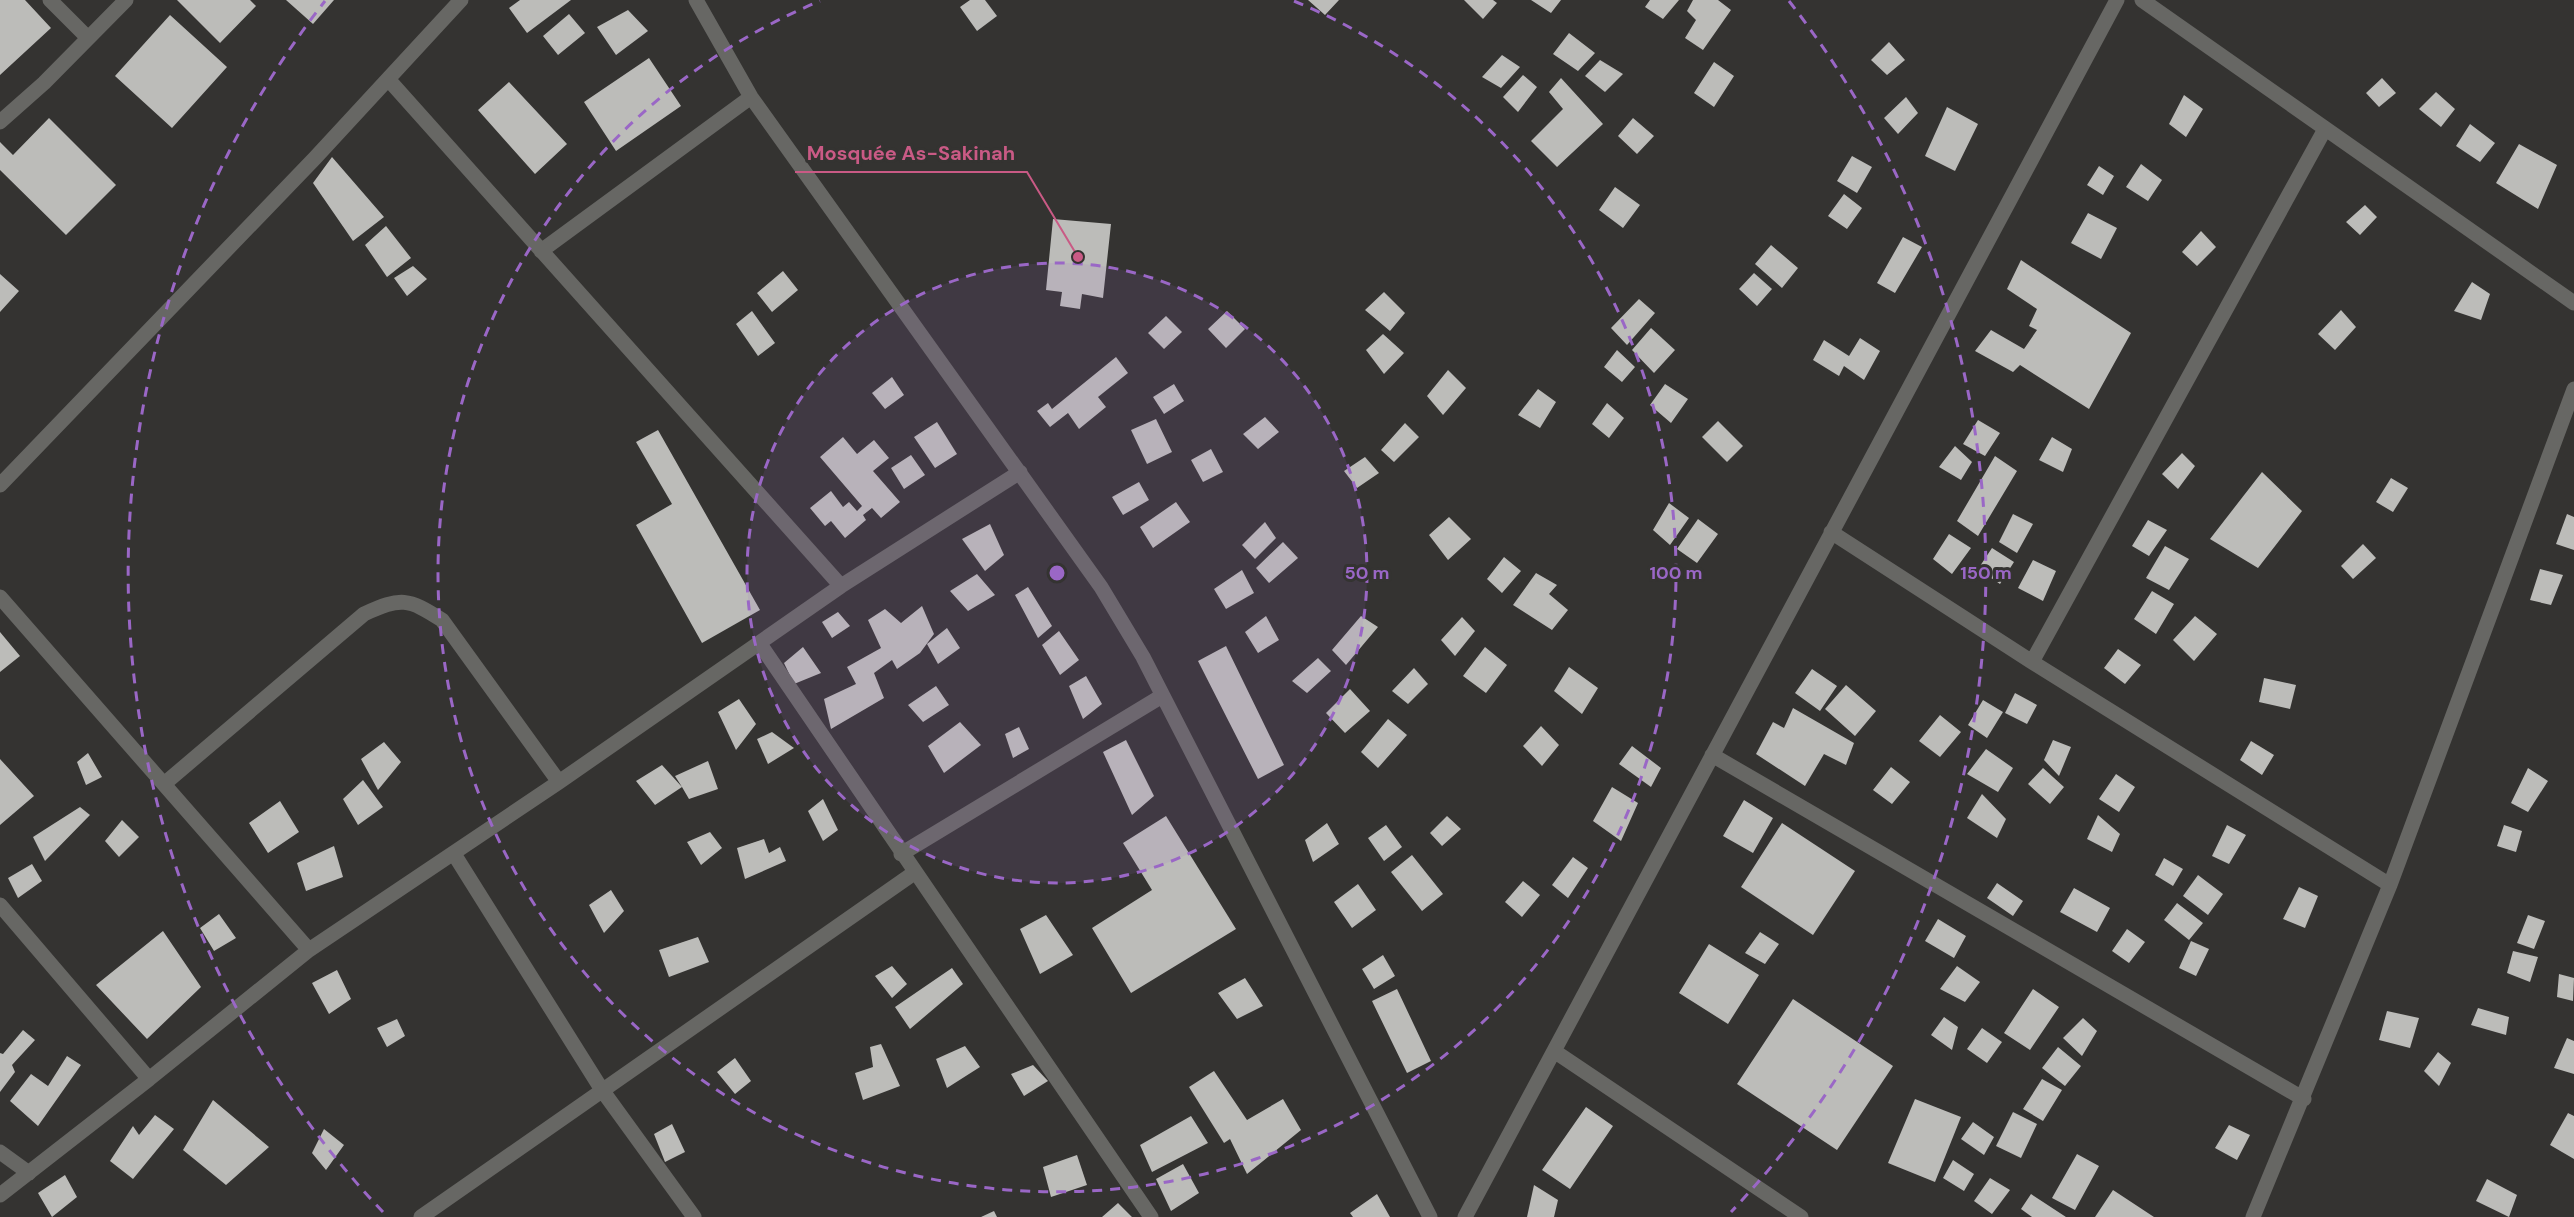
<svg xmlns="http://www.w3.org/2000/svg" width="2574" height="1217" font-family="'DM Sans',sans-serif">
<rect width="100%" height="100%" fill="#343331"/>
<path fill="#bcbcb9" d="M0,0H25L51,28L0,75Z
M177,0H250L256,6L220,43Z
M286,0H334L313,24Z
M520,0H571L527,33L509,8Z
M970,0H985L997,16L977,31L960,7Z
M1308,0H1339L1325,15Z
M1464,0H1493L1497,3L1483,19Z
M1531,0H1561L1551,13Z
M1650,0H1679L1663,19L1645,7Z
M1693,0H1718L1731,10L1703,50L1685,38L1696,20L1687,11Z
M628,10L648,31L616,55L597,27Z
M569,14L585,33L558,55L543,36Z
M170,15L227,67L172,128L115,76Z
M1569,33L1595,53L1578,71L1553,54Z
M1889,42L1905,60L1887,75L1871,60Z
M1502,55L1520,67L1501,88L1482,77Z
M649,58L681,106L616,151L584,102Z
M1600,60L1623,74L1605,92L1585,76Z
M1714,62L1734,76L1714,107L1694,93Z
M1523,75L1537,87L1518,112L1503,97Z
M1561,78L1603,124L1557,167L1531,141L1563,109L1549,92Z
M2382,78L2396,93L2379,107L2366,93Z
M509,82L567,144L535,174L478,110Z
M2436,92L2455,109L2441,127L2419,109Z
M2184,95L2203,109L2186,137L2169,124Z
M1906,97L1918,113L1898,134L1884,118Z
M1947,107L1978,124L1955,171L1925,156Z
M49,118L116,185L66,235L0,170V142L13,155Z
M1633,118L1654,136L1637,154L1618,136Z
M2470,124L2495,143L2480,162L2456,146Z
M2519,144L2557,165L2538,209L2496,183Z
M1852,156L1872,167L1857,193L1837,181Z
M332,157L384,217L353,241L313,183Z
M2141,164L2162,180L2148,201L2126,187Z
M2099,166L2114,176L2103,195L2087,185Z
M1615,187L1640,205L1623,228L1599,210Z
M1844,194L1862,208L1847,229L1828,216Z
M2365,205L2377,217L2360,235L2346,222Z
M2088,213L2117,228L2101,259L2071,243Z
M1053,219L1111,224L1103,298L1082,294L1080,309L1060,306L1062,292L1046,290Z
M386,226L411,258L387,277L365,245Z
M2201,231L2216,247L2197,266L2182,252Z
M1903,237L1922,247L1895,293L1877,283Z
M1771,245L1798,268L1782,288L1755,264Z
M2021,260L2131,333L2089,409L2020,365L2013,372L1975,351L1991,330L2024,349L2037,330L2029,326L2037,309L2007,289Z
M413,266L427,279L407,296L394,278Z
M783,271L798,290L772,312L757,293Z
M1754,273L1772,289L1757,306L1739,289Z
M0,274L19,291L0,312Z
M2472,282L2490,294L2481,320L2454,311Z
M1384,292L1405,313L1390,331L1365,310Z
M1639,299L1655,313L1627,345L1611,328Z
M2341,310L2356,327L2335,350L2318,334Z
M752,311L775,343L758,356L736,324Z
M1227,311L1245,329L1226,348L1208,329Z
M1166,316L1182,332L1164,349L1148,333Z
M1651,328L1675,350L1654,373L1632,350Z
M1383,334L1404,353L1384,374L1366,350Z
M1860,338L1880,351L1864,380L1844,366L1839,376L1813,360L1824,340L1849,356Z
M1617,350L1635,367L1622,382L1604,367Z
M1116,357L1128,373L1098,397L1106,407L1079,429L1068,413L1050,427L1037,411L1048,403L1052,409Z
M1448,370L1466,388L1443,415L1427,396Z
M892,377L904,395L885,409L872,393Z
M1174,384L1184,401L1164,414L1153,397Z
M1665,384L1688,399L1671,423L1650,405Z
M1538,389L1556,402L1540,428L1518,415Z
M1607,403L1624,418L1609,438L1592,424Z
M1265,417L1279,432L1258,449L1243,434Z
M1156,419L1172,452L1147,464L1131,430Z
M1978,420L2000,433L1985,456L1963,444Z
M1718,421L1743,446L1727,462L1702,437Z
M937,422L957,454L935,468L914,437Z
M1405,423L1419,437L1394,462L1381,450Z
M658,430L760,610L702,643L636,525L672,504L636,442Z
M843,437L857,454L874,440L889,458L873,471L900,502L881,518L872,508L863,515L866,520L845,538L831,521L825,526L810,508L831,491L843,507L849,502L857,511L862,506L820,457Z
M2052,437L2072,449L2063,472L2039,460Z
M1955,446L1972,462L1961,480L1939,467Z
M1211,449L1223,472L1203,482L1191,460Z
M2182,453L2195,466L2178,489L2162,474Z
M911,455L925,475L904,489L891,468Z
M1995,456L2017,471L1978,536L1957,521Z
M1365,457L1379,473L1357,488L1344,471Z
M2262,472L2302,511L2258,568L2210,539Z
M2391,478L2408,488L2393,512L2376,502Z
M1139,482L1149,500L1123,515L1112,497Z
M1176,502L1190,522L1153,548L1140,527Z
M1669,503L1689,518L1670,545L1653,530Z
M2013,514L2033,524L2017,553L1999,542Z
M2567,514L2574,517V550L2556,544Z
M1449,517L1471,539L1448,560L1429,535Z
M1698,519L1718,534L1697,563L1677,549Z
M2148,520L2167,530L2149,556L2132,546Z
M1265,522L1276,538L1255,559L1242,545Z
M990,524L1004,555L985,571L962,539Z
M1949,534L1971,548L1952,574L1933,559Z
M1283,542L1298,558L1269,583L1256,568Z
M2363,544L2376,558L2353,579L2341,566Z
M2165,546L2189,559L2169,590L2146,578Z
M1992,548L2014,562L2000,584L1978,569Z
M1504,557L1521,571L1502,593L1487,579Z
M2033,560L2056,571L2043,601L2018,588Z
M2540,569L2563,575L2551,605L2530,600Z
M1242,570L1254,593L1226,609L1214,589Z
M1536,573L1557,585L1549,594L1568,610L1552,630L1513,605Z
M977,574L995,595L968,611L950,591Z
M1028,587L1052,626L1038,638L1015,595Z
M2152,591L2174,604L2156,634L2134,619Z
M922,606L934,634L920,653L897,669L892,660L874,673L884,698L831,729L824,699L856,684L847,667L881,648L868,620L885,609L901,623Z
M838,612L850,626L832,638L822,622Z
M1266,616L1279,640L1258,653L1245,632Z
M1361,616L1378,627L1346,665L1332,650Z
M2195,616L2217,634L2194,661L2173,640Z
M1462,617L1475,631L1455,656L1441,640Z
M947,628L960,648L938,664L927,644Z
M1059,631L1079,660L1060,675L1042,645Z
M0,632L20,656L0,672Z
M1226,646L1284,765L1258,779L1198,661Z
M803,647L821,673L794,684L784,663Z
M1485,647L1507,665L1486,693L1463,676Z
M2118,649L2141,665L2125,684L2104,668Z
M1318,658L1331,671L1307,693L1292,681Z
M1569,667L1598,688L1582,714L1554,691Z
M1414,668L1428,684L1408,704L1392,691Z
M1812,669L1837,686L1820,711L1795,693Z
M1086,676L1102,704L1083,719L1069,686Z
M2264,678L2296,685L2290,709L2259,702Z
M1846,685L1876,711L1855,736L1825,709Z
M936,686L949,705L923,722L908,705Z
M1350,689L1370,711L1345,733L1326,713Z
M2015,693L2037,705L2027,724L2005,713Z
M739,699L756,724L736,750L718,712Z
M1983,700L2003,712L1987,738L1968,725Z
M1793,708L1854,743L1846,765L1824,754L1805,786L1756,754L1773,722L1784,728Z
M1940,715L1961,732L1940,757L1919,741Z
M1388,719L1407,735L1378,768L1361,752Z
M960,722L981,745L944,773L928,746Z
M1541,726L1559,745L1542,766L1523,746Z
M1019,727L1029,749L1013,758L1005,734Z
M772,732L794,748L768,764L757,739Z
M1126,740L1154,796L1132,815L1103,752Z
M2053,740L2071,747L2059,776L2044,760Z
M2251,741L2274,755L2262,775L2240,760Z
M384,742L401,762L378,790L361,759Z
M1632,746L1661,768L1651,787L1619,764Z
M1986,749L2013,768L1998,792L1967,774Z
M88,753L102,777L86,785L77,762Z
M0,759L34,796L0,825Z
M708,761L718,789L689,799L682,787L655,805L636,781L662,765L682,787L675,776Z
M1891,767L1910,782L1892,804L1873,790Z
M2043,768L2064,787L2050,804L2028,784Z
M2528,768L2548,781L2528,812L2511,803Z
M2116,774L2135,787L2119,812L2099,799Z
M363,780L383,807L358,825L343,799Z
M1612,787L1638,803L1621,841L1593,821Z
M1982,794L2006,819L1997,838L1967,818Z
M823,799L838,830L823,841L808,811Z
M1744,800L1773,818L1753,853L1723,836Z
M280,801L299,832L268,853L249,823Z
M80,807L90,815L45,861L33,837Z
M2098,815L2120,834L2112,852L2087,839Z
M1166,816L1236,929L1131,993L1092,928L1152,890L1123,843Z
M1447,816L1461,829L1442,846L1430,833Z
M122,820L139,837L119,857L105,841Z
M1327,823L1339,844L1313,862L1305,840Z
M1782,823L1855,871L1813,935L1741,887Z
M1386,825L1402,847L1384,861L1368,838Z
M2227,825L2246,835L2229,864L2212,856Z
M2504,825L2522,831L2516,852L2497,846Z
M710,832L722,848L701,865L687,842Z
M764,839L769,853L780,847L786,861L745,879L737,848Z
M334,846L343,877L306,891L297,863Z
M1412,855L1443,894L1422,911L1391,872Z
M1573,857L1588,868L1568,898L1552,885Z
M2164,858L2183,869L2173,886L2155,875Z
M32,864L42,881L18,898L8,878Z
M2198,875L2223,894L2208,915L2183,896Z
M1523,881L1540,895L1522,917L1505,902Z
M1997,883L2023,901L2013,916L1987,898Z
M1358,884L1376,910L1352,928L1334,902Z
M2299,887L2318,896L2305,928L2283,919Z
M2074,888L2110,908L2097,932L2060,912Z
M611,890L624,911L604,933L589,905Z
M2177,903L2203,923L2189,940L2164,920Z
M219,914L236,938L214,951L200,928Z
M1046,915L1073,955L1040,974L1020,929Z
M2528,915L2545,921L2534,949L2517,943Z
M1938,919L1966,936L1954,958L1925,941Z
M2127,929L2145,942L2129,963L2112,951Z
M163,931L201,987L147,1039L96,985Z
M1760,932L1779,944L1765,964L1745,953Z
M698,937L709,962L669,977L659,950Z
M2191,941L2209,949L2196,976L2179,968Z
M1709,944L1759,975L1728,1024L1679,993Z
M2513,951L2538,957L2530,982L2507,973Z
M1383,955L1395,976L1374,989L1362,969Z
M892,966L907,984L892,998L875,976Z
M1957,966L1980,982L1965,1002L1940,989Z
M952,968L963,984L910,1029L895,1007Z
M337,970L351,999L329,1014L312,983Z
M2559,974L2574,978L2573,1001L2557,997Z
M1245,978L1263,1006L1237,1019L1218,993Z
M1397,989L1431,1061L1407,1073L1372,1001Z
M2033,989L2059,1007L2030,1050L2004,1033Z
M1793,999L1893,1066L1837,1150L1737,1084Z
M2478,1008L2509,1017L2506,1035L2471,1025Z
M2387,1011L2419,1018L2410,1048L2379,1040Z
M1944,1017L1958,1027L1952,1050L1931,1035Z
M2083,1018L2097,1031L2082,1056L2063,1038Z
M397,1019L405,1036L387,1047L377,1028Z
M1982,1028L2002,1042L1987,1063L1967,1049Z
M23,1030L35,1040L12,1065L15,1072L0,1092V1053L3,1054Z
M2567,1038L2574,1041V1074L2554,1068Z
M881,1044L900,1086L863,1100L855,1073L873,1067L870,1047Z
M965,1046L980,1067L947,1088L936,1059Z
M2058,1047L2081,1066L2065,1086L2042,1068Z
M2438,1052L2451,1063L2439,1086L2424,1071Z
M67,1056L81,1065L38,1126L10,1101L31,1074L48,1086Z
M735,1058L751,1081L735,1094L717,1072Z
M1033,1065L1048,1081L1024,1096L1011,1074Z
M1214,1071L1247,1120L1283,1099L1301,1130L1247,1174L1230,1139L1224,1143L1189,1087Z
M2042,1079L2062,1090L2043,1121L2023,1109Z
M1915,1099L1961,1117L1935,1182L1888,1163Z
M213,1100L269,1147L226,1185L183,1150Z
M1586,1107L1613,1126L1570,1189L1542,1170Z
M2013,1112L2037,1124L2021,1158L1996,1146Z
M2568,1113L2574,1116V1159L2550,1145Z
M155,1115L174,1129L133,1179L110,1161L133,1126L139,1135Z
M1191,1116L1208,1143L1152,1172L1140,1145Z
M1973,1122L1994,1137L1984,1155L1961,1139Z
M672,1124L685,1152L665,1162L654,1134Z
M2229,1125L2250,1135L2237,1160L2215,1148Z
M324,1129L344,1145L326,1170L312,1153Z
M2077,1154L2099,1166L2075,1210L2052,1198Z
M1077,1155L1087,1185L1051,1197L1043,1167Z
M1953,1160L1974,1174L1964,1191L1943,1178Z
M1183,1164L1199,1193L1171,1211L1156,1179Z
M65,1175L77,1197L52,1217L38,1193Z
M1990,1178L2010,1190L1992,1214L1974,1201Z
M2487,1179L2517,1195L2509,1217L2476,1201Z
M1534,1185L1558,1200L1554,1217H1527Z
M2113,1190L2154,1217H2095Z
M1377,1194L1390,1217H1353L1350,1213Z
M2031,1194L2066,1217H2032L2021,1209Z
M1118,1203L1132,1217H1102Z
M994,1211L997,1217H981Z"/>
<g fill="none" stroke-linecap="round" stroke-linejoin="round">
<path stroke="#676764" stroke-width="15" d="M50,0L88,38
M696,0L751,97L1101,587L1143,657L1430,1217
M2142,0L2574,303
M388,79L841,586
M0,122L44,83L126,0
M541,251L751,97
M0,485L315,158L461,0
M1831,532L2032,662L2390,885
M0,597L309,950
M760,644L1151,1217
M2032,662L2325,129
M1712,755L2304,1099
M164,784L364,614C401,597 408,598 442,620L559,782
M454,854L602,1090L694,1217
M901,854L1162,696
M0,905L149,1079L0,1195
M1554,1051L1801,1217
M149,1079L309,950L559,782L841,586L1020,472
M0,1152L29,1173
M421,1217L914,873
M1465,1217L2117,0
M2253,1217L2390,885L2574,389"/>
</g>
<circle cx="1057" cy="573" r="310" fill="#9a67c6" fill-opacity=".12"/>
<g fill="none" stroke="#9a67c6" stroke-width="3" stroke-dasharray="10 8">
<circle cx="1057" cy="573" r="310"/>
<path d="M1294 1A619 619 0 1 1 820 1"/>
<path d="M383 1212A929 929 0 0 1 325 1M1789 1A929 929 0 0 1 1731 1212"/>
</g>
<circle cx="1057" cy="573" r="9" fill="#9a67c6" stroke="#343331" stroke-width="3"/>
<g font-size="18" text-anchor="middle" font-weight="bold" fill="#9a67c6" stroke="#343331" stroke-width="6" stroke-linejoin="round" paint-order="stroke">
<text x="1367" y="579">50 m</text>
<text x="1676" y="579">100 m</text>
<text x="1986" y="579">150 m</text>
</g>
<path fill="none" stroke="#c95a85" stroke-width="2" d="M1078 257L1027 172H795"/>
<circle fill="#c95a85" stroke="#343331" stroke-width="2" cx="1078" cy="257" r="6"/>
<g font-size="20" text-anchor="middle" font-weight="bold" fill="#c95a85" stroke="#343331" stroke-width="6" stroke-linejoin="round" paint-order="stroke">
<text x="911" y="160">Mosquée As-Sakinah</text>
</g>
</svg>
